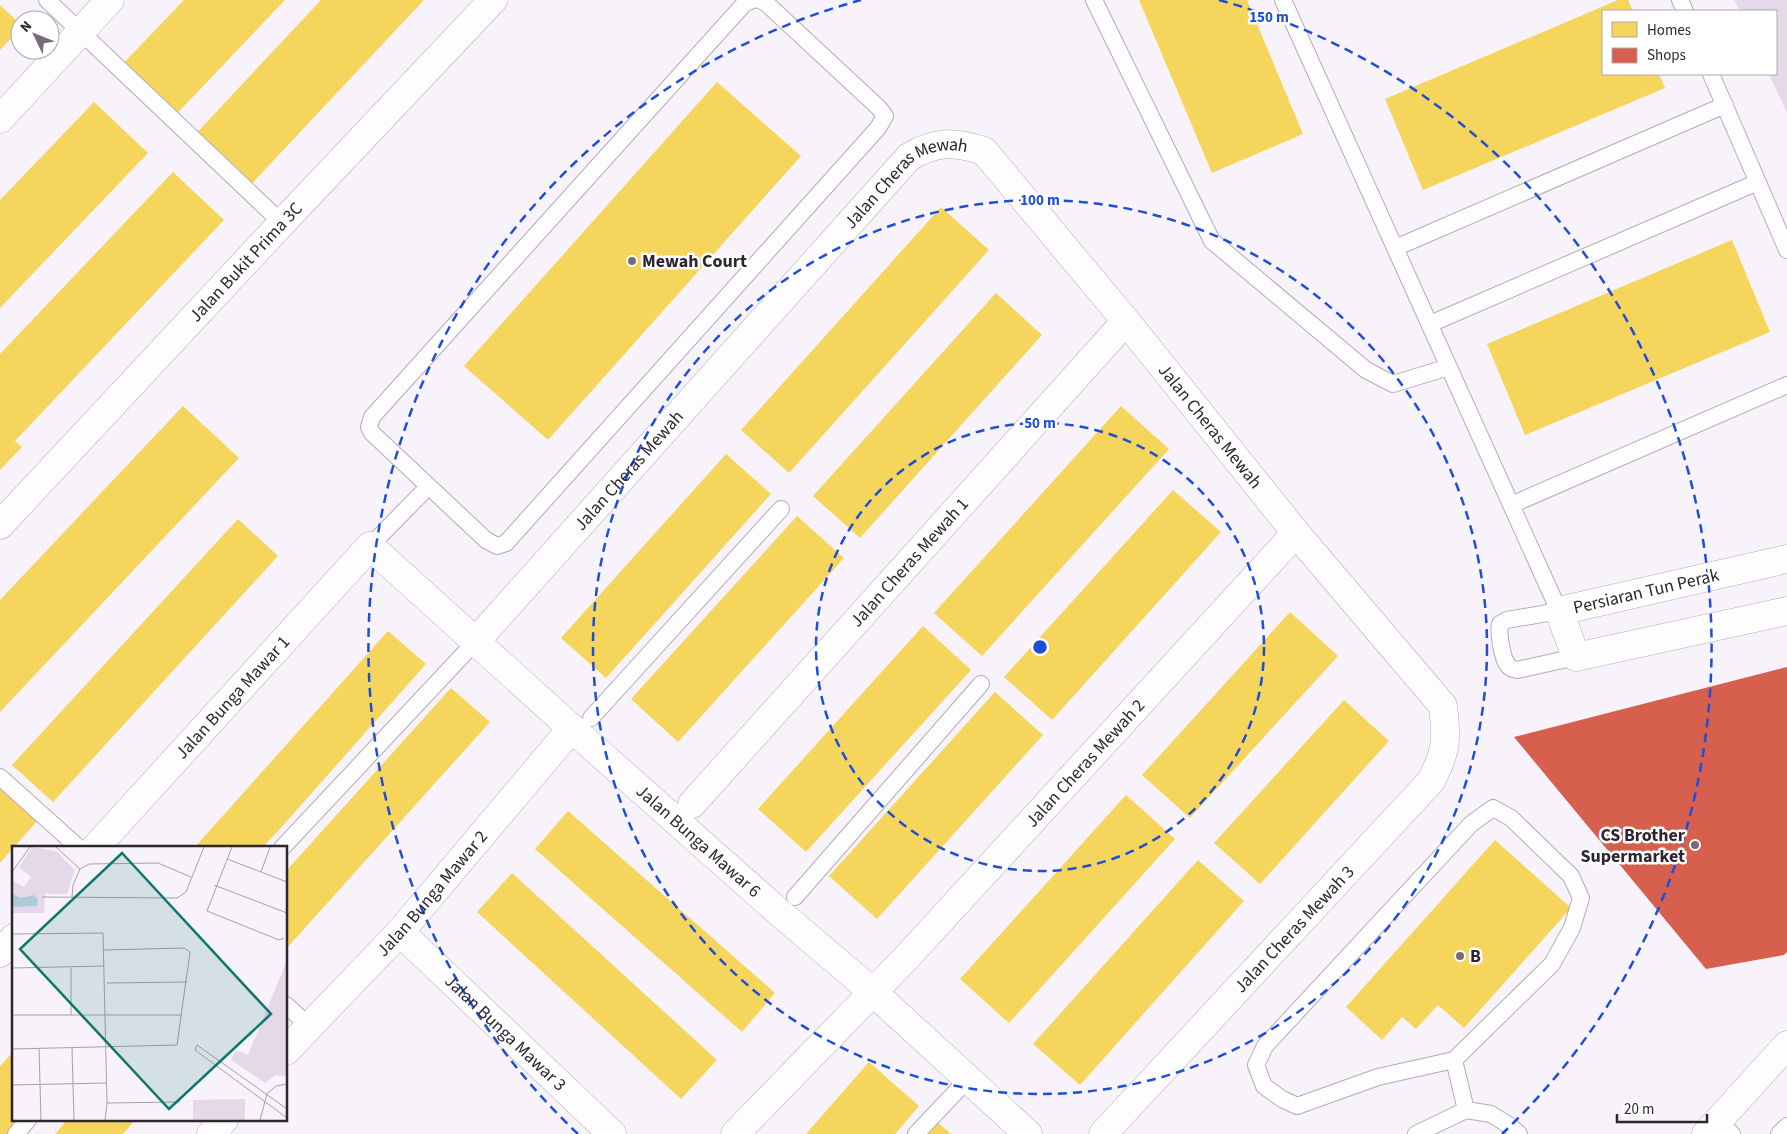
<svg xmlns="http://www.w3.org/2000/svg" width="1787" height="1134" font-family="'Source Sans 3',sans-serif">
<rect width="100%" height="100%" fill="#f8f2fa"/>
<path fill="#e5d9e9" d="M1734,0H1787V113L1769,74H1776V11H1740Z"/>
<path fill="#f6d55c" d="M184,0H285L169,122L116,71Z
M321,0H424L244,192L189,141Z
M1139,0H1247L1303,134L1212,173Z
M1618,0H1628L1633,11H1603V74H1659L1665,88L1423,190L1385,99Z
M0,5L20,24V29L0,50Z
M717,82L801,156L548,440L464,366Z
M94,102L148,153L0,308V200Z
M173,172L224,220L15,441L22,447L0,470V354Z
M941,207L989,250L789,473L741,430Z
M1732,240L1770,332L1525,435L1487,344Z
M996,293L1042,335L860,538L813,496Z
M183,406L239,458L0,712V600Z
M1121,406L1169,449L982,656L934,613Z
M726,454L771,494L606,678L561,638Z
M1173,490L1221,532L1052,720L1004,677Z
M797,516L844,558L678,742L631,699Z
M238,519L278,556L53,802L12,765Z
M1290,612L1338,656L1190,818L1142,775Z
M923,626L971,670L806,852L758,809Z
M388,631L426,664L279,830L262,848H194Z
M451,688L490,722L286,949V871Z
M995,692L1043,735L877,919L829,876Z
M1344,700L1389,741L1260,884L1214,843Z
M0,786L38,820L0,863Z
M1126,795L1175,839L1009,1023L960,979Z
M568,811L775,993L742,1032L535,849Z
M1495,840L1571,908L1464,1028L1438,1005L1416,1029L1402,1017L1382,1040L1346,1007Z
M1198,860L1244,901L1080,1085L1033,1044Z
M512,873L717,1060L681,1099L477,912Z
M14,1051V1120H20L7,1134H0V1066Z
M869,1062L919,1106L895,1134H806Z
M67,1120H135L123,1134H55Z
M936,1121L951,1134H925Z"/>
<path fill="#d6604d" d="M1787,667V952L1784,955L1706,969L1514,737Z"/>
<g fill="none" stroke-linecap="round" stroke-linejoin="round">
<defs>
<path id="service" d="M47,0L282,223
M753,0L745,3L372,417L369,427L372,433L486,540L497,546L506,543L878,128L885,116L879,108L766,3L760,0
M1094,0L1212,241L1366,370L1393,384L1449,367
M1283,0L1559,611L1507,620L1500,624C1498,632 1502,657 1507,664C1509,668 1513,669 1517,670L1576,657
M1680,0L1685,11
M1711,74L1787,250
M1395,248L1725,105
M1430,324L1758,182
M1511,505L1787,385
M370,546L428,487
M591,718L781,509
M0,777L79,848
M1493,808L1511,818L1571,876L1581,898L1572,928L1552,964L1454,1060L1378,1077L1297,1106L1282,1099L1264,1086L1256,1065L1265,1046L1471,824Z
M282,848L476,641
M795,897L981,684
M286,1005L309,1026
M1454,1060L1466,1110
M1718,1121L1732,1134
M16,1134L28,1120
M916,1134L968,1079
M1416,1134L1466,1110L1491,1114L1510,1126L1519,1134
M1779,1134L1787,1126"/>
<g id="minor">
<path d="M0,119L110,0"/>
<path id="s1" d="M0,525L282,223L493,0"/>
<path d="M1787,559L1559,611L1576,657L1787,611"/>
<path id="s2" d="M476,641L909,157C936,141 954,141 984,151L1126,321L1296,533L1443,706C1447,740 1447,750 1431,781L1103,1134"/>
<path id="s3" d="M692,804L1126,321"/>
<path id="s4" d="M95,848L370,546L578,734L781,914L873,992L1028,1134"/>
<path id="s5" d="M400,932L612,1134"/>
<path d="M0,953L14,938"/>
<path id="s6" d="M286,1051L400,932L572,728"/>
<path d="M211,1134L224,1120"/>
<path id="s7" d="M735,1134L907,957L1296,533"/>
<path d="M1706,1134L1787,1045"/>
</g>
</defs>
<use href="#service" stroke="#b2acb4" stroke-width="18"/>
<use href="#minor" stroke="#b2acb4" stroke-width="29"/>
<use href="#service" stroke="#fefdfe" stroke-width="16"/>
<use href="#minor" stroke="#fefdfe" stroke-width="28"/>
</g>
<g fill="none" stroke="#1d4ed8" stroke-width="2.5" stroke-dasharray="9 6">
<circle cx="1040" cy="647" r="224"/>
<circle cx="1040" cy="647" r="447"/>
<path d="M578 1134A671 671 0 0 1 861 0M1219 0A671 671 0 0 1 1502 1134"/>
</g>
<g fill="#746d76" stroke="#fff" stroke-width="2">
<circle cx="632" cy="261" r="5"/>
<circle cx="1695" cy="845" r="5"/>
<circle cx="1460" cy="956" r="5"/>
</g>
<g text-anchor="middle" stroke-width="5" stroke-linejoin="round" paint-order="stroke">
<g font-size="18" fill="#2d262f" stroke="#fff">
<text dy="6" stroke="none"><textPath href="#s2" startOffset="634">Jalan Cheras Mewah</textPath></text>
<text dy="6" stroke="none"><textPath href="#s1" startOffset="360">Jalan Bukit Prima 3C</textPath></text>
<text dy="6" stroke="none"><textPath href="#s2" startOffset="1084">Jalan Cheras Mewah</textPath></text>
<text dy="6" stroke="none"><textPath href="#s2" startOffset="229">Jalan Cheras Mewah</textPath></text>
<text dy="6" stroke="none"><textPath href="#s3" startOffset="325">Jalan Cheras Mewah 1</textPath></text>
<text transform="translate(1646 591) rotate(-13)" y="6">Persiaran Tun Perak</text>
<text dy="6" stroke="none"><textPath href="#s4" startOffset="204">Jalan Bunga Mawar 1</textPath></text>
<text dy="6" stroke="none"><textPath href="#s7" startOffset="510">Jalan Cheras Mewah 2</textPath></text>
<text dy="6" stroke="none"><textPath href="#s4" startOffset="850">Jalan Bunga Mawar 6</textPath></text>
<text dy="6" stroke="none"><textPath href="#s6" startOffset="215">Jalan Bunga Mawar 2</textPath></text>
<text transform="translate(1294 929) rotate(-47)" y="6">Jalan Cheras Mewah 3</text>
<text dy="6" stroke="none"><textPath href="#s5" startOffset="146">Jalan Bunga Mawar 3</textPath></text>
</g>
<g font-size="18" font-weight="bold" fill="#2d262f" stroke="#fff" text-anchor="start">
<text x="642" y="267">Mewah Court</text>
<text x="1685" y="841" text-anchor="end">CS Brother<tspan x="1685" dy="21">Supermarket</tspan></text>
<text x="1470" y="962">B</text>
</g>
</g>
<g transform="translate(12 846)">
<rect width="275" height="275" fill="#f8f2fa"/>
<path d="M20,1L44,5L63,24L55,48H33L32,67H0V34L12,41L19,31L7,21ZM275,114V231L263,229L253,237L219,214L224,204L236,209ZM233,253V274H181V254Z" fill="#e5d9e9"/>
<path d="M0,48L9,52L22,49L26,53L25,60L0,61Z" fill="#accdd8"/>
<path fill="none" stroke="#a7a0a9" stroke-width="1" d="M44,1L68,23M220,1L195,65L267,94L272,92M215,13L275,36M0,26L18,1M249,26L258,1M202,39L275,67M30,51L165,52L174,46L192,1M60,51L61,39L68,23L77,18L146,17L179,31M0,88L91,87L95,257L93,274M0,122L92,120M95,137L175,136M0,169H170M59,169V122M27,202L29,274M60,202L62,274M0,203L165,199L178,106L172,102L92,104M0,239L94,237M95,257L168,256M275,263L185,199L183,204L275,272M248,274L255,248L264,240L275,238"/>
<path fill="#0f766e" fill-opacity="0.15" stroke="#0f766e" stroke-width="2.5" d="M110,7L259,168L157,263L8,103Z"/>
<rect width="275" height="275" fill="none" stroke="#2d262f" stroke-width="2.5"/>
</g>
<circle cx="1040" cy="647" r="8" fill="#1d4ed8" stroke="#fff" stroke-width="2.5"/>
<g font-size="15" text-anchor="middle" font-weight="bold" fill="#1d4ed8" stroke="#fff" stroke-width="5" stroke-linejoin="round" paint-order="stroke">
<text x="1269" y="22">150 m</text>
<text x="1040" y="205">100 m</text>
<text x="1040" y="428">50 m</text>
</g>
<rect x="1602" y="10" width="175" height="65" fill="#ffffff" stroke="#aba8ac"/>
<rect x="1612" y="22" width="25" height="15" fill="#f6d55c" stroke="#aba8ac"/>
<text x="1647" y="35" font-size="15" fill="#2d262f">Homes</text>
<rect x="1612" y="48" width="25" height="15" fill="#d6604d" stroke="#aba8ac"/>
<text x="1647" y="60" font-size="15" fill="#2d262f">Shops</text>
<g transform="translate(35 35) rotate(313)"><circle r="24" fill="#ffffff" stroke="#aba8ac"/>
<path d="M0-4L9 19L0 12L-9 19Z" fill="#746d76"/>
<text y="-8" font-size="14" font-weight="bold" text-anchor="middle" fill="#2d262f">N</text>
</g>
<path d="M1617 1114v8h90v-8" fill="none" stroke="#2d262f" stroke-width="2.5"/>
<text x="1624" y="1114" font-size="15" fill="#2d262f" stroke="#ffffff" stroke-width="4" paint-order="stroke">20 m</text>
</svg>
